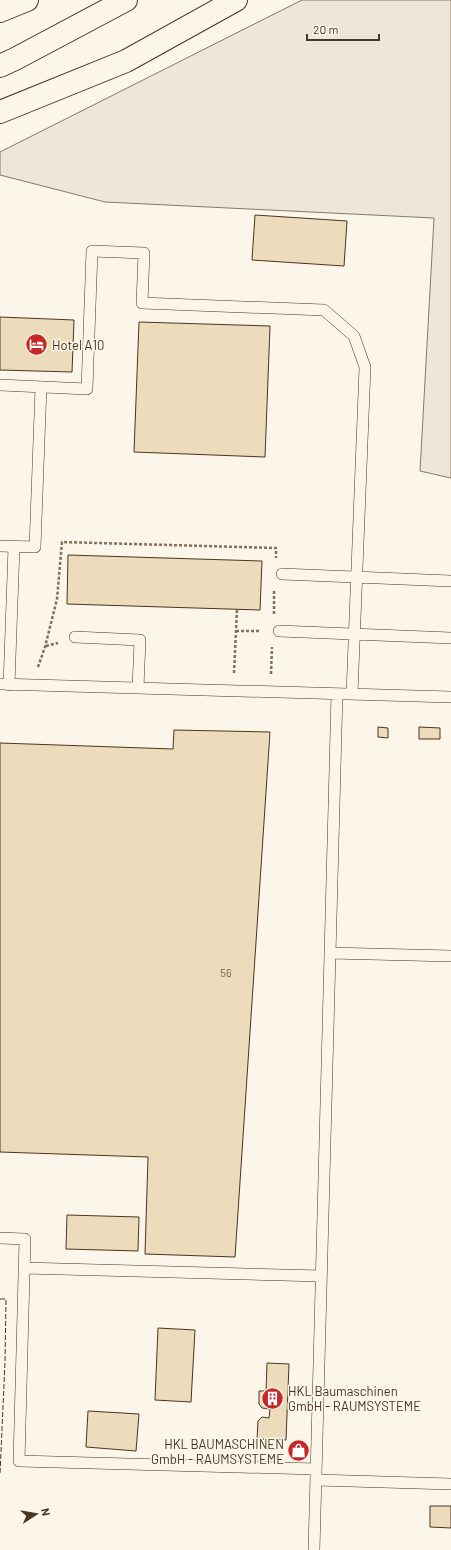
<svg xmlns="http://www.w3.org/2000/svg" width="451" height="1550" font-family="Barlow,sans-serif">
<rect width="100%" height="100%" fill="#fbf6e9"/>
<path fill="#ede6d9" stroke="#887966" d="M302,0H451V478L420,471L434,218L105,202L0,175V152Z"/>
<path fill="#ecdcbc" stroke="#4a3520" d="M255,215L347,221L344,266L252,260Z
M0,317L74,320L72,372L0,370Z
M139,322L270,326L265,457L134,452Z
M68,555L262,561L260,610L67,604Z
M378,727L388,728V738L378,737Z
M419,727L440,728V739H419Z
M174,730L270,732L235,1257L145,1254L148,1157L0,1152V743L173,749Z
M67,1215L139,1217L138,1251L66,1249Z
M158,1328L195,1330L191,1402L155,1400Z
M267,1363L289,1364L286,1440L257,1439L258,1421L262,1417L269,1418L270,1409L262,1408L259,1404V1391H266Z
M88,1411L139,1414L136,1451L86,1447Z
M430,1506H451V1528L430,1527Z"/>
<g fill="none" stroke-linecap="round" stroke-linejoin="round">
<defs>
<path id="lane" d="M0,385L87,389L92,251L144,253L142,303L324,310L354,336L365,367L352,694
M0,546L35,547L41,387
M282,574L451,581
M279,631L451,638
M75,637L140,640L138,688
M0,684L451,697
M9,685L14,547
M330,953L451,956
M0,1238L25,1239L19,1461L316,1469
M24,1268L321,1276
M316,1480L451,1484
M314,1550L337,694"/>
<path id="highway" d="M0,11L27,0
M0,66L15,59L126,0
M0,112L126,61L236,0"/>
</defs>
<use href="#lane" stroke="#4a3520" stroke-width="12"/>
<use href="#highway" stroke="#4a3520" stroke-width="24"/>
<path stroke="#7f6f5c" stroke-width="2.5" stroke-dasharray="3 2" stroke-linecap="butt" d="M274,614V591
M236,631H261
M46,646L58,643
M38,667L45,647L57,599L62,542L276,548V558
M234,673L237,609
M271,674L272,647"/>
<use href="#lane" stroke="#fbf6e9" stroke-width="11"/>
<use href="#highway" stroke="#fbf6e9" stroke-width="22"/>
<path stroke="#4a3520" stroke-width="1" stroke-dasharray="5 2" stroke-linecap="butt" d="M0,1299H6L5,1362L0,1474"/>
</g>
<defs>
<symbol id="hotel-disc" viewBox="-11 -11 22 22"><circle r="9.5" fill="#c62828" stroke="#fbf6e9"/><path d="M-6-4.5h1.5V1H6V5H4.5V3h-9V5H-6ZM-4 0a1.8 1.8 0 1 1 3.6 0ZM.5 0V-2.5h3Q6-2.5 6 0Z" fill="#fff"/></symbol>
<symbol id="building-disc" viewBox="-11 -11 22 22"><circle r="9.5" fill="#c62828" stroke="#fbf6e9"/><path d="M-4-6H4V6H1V3H-1V6H-4ZM-2.5-4.3h1.7v1.8h-1.7ZM.8-4.3h1.7v1.8H.8ZM-2.5-1h1.7V.8h-1.7ZM.8-1h1.7V.8H.8Z" fill="#fff"/></symbol>
<symbol id="shop-disc" viewBox="-11 -11 22 22"><circle r="9.5" fill="#c62828" stroke="#fbf6e9"/><path d="M-5-2.5h2.3a2.7 3.5 0 0 1 5.4 0H5L5.5 6h-11ZM-1.5-2.5h3a1.5 2.3 0 0 0-3 0Z" fill="#fff"/></symbol>
</defs>
<g fill-rule="evenodd">
<use href="#hotel-disc" x="24" y="332" width="25" height="25"/>
<use href="#building-disc" x="260" y="1386" width="25" height="25"/>
<use href="#shop-disc" x="286" y="1438" width="25" height="25"/>
</g>
<g text-anchor="middle" stroke-width="3" stroke-linejoin="round" paint-order="stroke">
<g font-size="11" fill="#725f47">
<text x="226" y="977">56</text>
</g>
<g font-size="13" fill="#4a3520" stroke="#fbf6e9" text-anchor="start">
<text x="52" y="350">Hotel A10</text>
<text x="288" y="1396">HKL Baumaschinen<tspan x="288" dy="15">GmbH - RAUMSYSTEME</tspan></text>
<text x="284" y="1449" text-anchor="end">HKL BAUMASCHINEN<tspan x="284" dy="15">GmbH - RAUMSYSTEME</tspan></text>
</g>
</g>
<g transform="translate(36 1514) rotate(78)" stroke="#fbf6e9" stroke-width="3" paint-order="stroke">
<path d="M0-3L7 15L0 10L-7 15Z" fill="#4a3520"/>
<text y="-6" font-size="11" font-weight="bold" text-anchor="middle" fill="#4a3520">N</text>
</g>
<path d="M307 34v6h72v-6" fill="none" stroke="#4a3520" stroke-width="2"/>
<text x="313" y="34" font-size="12" fill="#4a3520" stroke="#fbf6e9" stroke-width="3" paint-order="stroke">20 m</text>
</svg>
